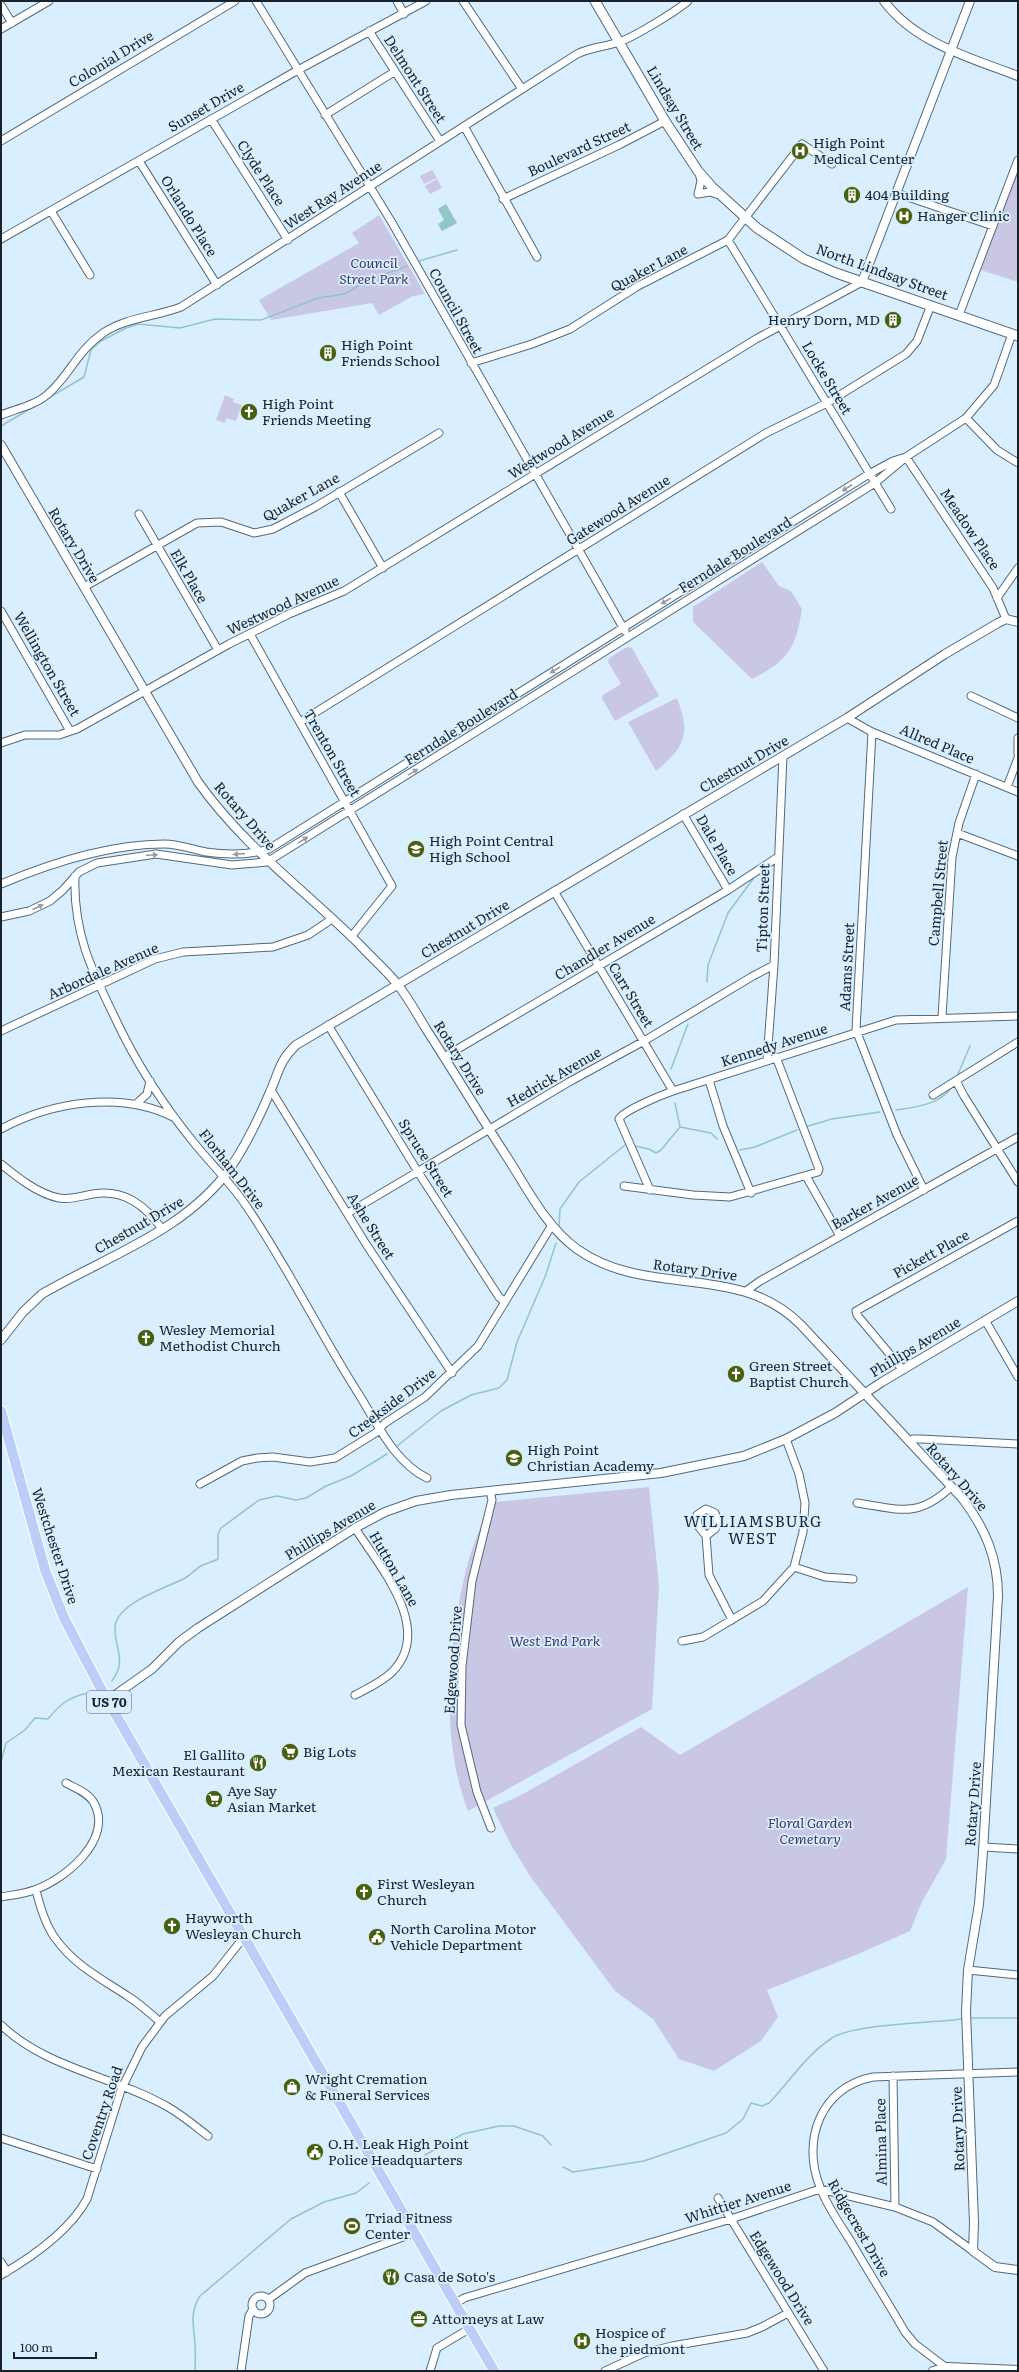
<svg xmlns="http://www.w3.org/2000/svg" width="1019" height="2372" font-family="Literata,serif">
<rect width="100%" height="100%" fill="#d9eefe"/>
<path fill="#c9c7e4" d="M1018,168V282L981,270Z
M432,170L437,178L424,184L420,176Z
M437,179L442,188L430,194L425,186Z
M379,215L425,294L413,296L379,315L372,303L271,320L259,300L359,243L352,233Z
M225,395L234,399L233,402L242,405L236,421L226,418L225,423L216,420Z
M762,562L779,586L791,591L802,609C796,648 788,661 752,679L693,622V607Z
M627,647L632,648L659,696L615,721L602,698L603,695L621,684L608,662L609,658Z
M677,698C691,735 685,747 656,771L628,722Z
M649,1487L659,1586L652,1709L468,1811C440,1738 448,1649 465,1574C470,1551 480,1529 488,1507L495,1502Z
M968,1587L946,1859L922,1902L910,1931L858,1954L767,1990L778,2017L761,2041L714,2071L679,2059L653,2019L615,1991L530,1876L511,1845L493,1808L523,1794L641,1727L680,1755Z"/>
<path fill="#90c6c6" d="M446,204L457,223L442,231L438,224L444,220L438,209Z"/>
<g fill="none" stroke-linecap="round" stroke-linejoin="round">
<path stroke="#90c6c6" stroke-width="1.5" d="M419,261L457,250
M1,426L84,377L91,350L101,341L126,328L138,324L180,328L215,319L261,320L318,298L345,294L366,281L407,266
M707,982L708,965L728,913L753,879
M671,1069L688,1024
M958,1074L970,1046
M896,1110C915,1107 939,1105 951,1088
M680,1127L711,1133L717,1139
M805,1127L832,1119L880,1112
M635,1146L649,1149L656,1153L661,1150L680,1127L675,1103
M740,1150L755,1147L797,1130
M559,1227L560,1209L579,1182L625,1145
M397,1446L441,1411L471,1395L499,1388L507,1380L517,1342L545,1277L556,1243
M112,1681C127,1660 115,1651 115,1628C115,1604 163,1589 181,1580C189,1577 194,1570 201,1566C206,1563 213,1562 218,1559V1534L221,1528L259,1500L277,1496L296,1500L306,1498L326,1486L351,1476L387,1454
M1,1762L6,1743L25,1730L35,1718L48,1719C60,1704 70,1696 89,1693
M971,2018H1018
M425,2155L463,2134L499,2126H514L543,2136L551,2145
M563,2167L573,2172L644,2161L726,2133L743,2119L751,2103L762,2106L769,2103C790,2081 806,2055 832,2038C852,2024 934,2023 962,2019
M195,2371C195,2363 196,2354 195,2345C194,2326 189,2313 200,2296L291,2219L324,2202L356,2193L369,2183"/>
<defs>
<path id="minor" d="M256,1L391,221L625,631
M397,1L404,14
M463,1L522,89
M1,5L12,23
M1,29L49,1
M369,31L440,141
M325,115L394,72
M211,119L288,240
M464,126L537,257
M1,141L235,1
M139,161L217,285
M699,173L701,181L698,194L710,192L719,195
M896,193L993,226
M503,199L619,145L665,121
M51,211L90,275
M1,239L298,70L426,1
M728,240L891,509
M959,315L1018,160
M471,363L532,344L570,329L638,286L728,240L802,144L832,164
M1,415C16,409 36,405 48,394C70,375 77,351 103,333C127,317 155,317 181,307L577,54C591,47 605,47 619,42C634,37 675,12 688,1
M966,418L997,450L1018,463
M906,457L993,588L1006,619
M339,492L383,568
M139,514L218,650
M84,587L197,523L221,522L254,533L273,529L315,507L439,433
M997,598L1018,568
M1,611L70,731
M250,634L392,886L351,937
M971,696L1018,718
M847,718L872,732L1018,792
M300,722L766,433L827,403L906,354L917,341L931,305
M872,732L856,1030L897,1135L924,1190
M1018,738V754
M1,743L25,735H59L77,729L229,644L289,614L344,591L756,339L862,282
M1007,787L1018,758
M683,814L728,890
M957,833L1018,856
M75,876C73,932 91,969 115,1018C136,1063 164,1106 195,1144C212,1165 232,1184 247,1207C288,1267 319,1332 358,1393C377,1423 394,1462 427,1478
M1,884C51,863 108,844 164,844C178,844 192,849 206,852C226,855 249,855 269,849L869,474L893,461L906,457
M554,891L673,1091
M1,917L29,911L50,901L63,890L79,872L97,863L156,854L232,865L267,862L875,483L906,457L966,418L994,385L1012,334
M942,1017L952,857L959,823L976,774
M328,1025L418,1172L499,1297L505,1302
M1,1031L155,959L183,952L273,947L308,935L332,919
M444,1057L728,890L778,857
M767,1060L774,965L783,756
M709,1080L723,1126L751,1193
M956,1081L964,1096L1018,1182
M271,1090L366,1244L452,1373
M933,1095L1018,1042
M136,1104L147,1094L150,1081
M1,1129C51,1102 122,1090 175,1118
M1,1164C17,1177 38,1194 59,1198C72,1200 81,1196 93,1194C124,1189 145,1205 162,1229
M806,1176L840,1236
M624,1186L693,1195L730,1197L818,1172L819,1169L776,1057
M650,1190L619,1119C624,1110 664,1094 676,1090L896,1020L1018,1016
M348,1213L569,1082L644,1041L753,976L774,965
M746,1291L760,1281L1018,1137
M985,1320L1018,1377
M903,1370L857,1315L856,1311L1018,1221
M910,1442L913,1439H921L1018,1444
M200,1484L242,1461L257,1458L273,1457L310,1462L335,1458L377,1432L385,1423L425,1397L478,1346L552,1225
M490,1491L492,1500L472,1581L462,1666L461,1725L477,1792L491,1828
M857,1503C899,1509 917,1519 951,1487
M355,1528C379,1566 435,1629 392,1672C382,1682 368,1688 355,1695
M706,1536L715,1529L718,1522L715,1513L706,1509L697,1515L698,1526L706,1536L709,1575L732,1620
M794,1567L825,1577L853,1579
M682,1641L703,1637L763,1601L794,1567L803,1532L805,1503L799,1474L786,1439
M983,1847L1018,1849
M36,1890C40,1907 45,1924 55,1938C75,1966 102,1979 129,1997C140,2004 150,2013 160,2022
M1,1897C12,1895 24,1894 34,1890C64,1880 114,1840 94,1803C89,1793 75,1788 66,1783
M968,1970L1018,1975
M1,2025C47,2069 114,2076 168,2107C182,2115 195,2126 208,2136
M893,2076L895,2207
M1,2138L97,2169
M718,2198L824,2371
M1,2262L7,2272
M1,2275C32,2257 69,2232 87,2199L121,2090L142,2047L165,2016L213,1976L244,1937
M252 2305a9 9 0 1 1 18 0a9 9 0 1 1-18 0Z
M269,2299L305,2273L414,2233
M455,2304L464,2298L731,2219L820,2189L895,2207L933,2222L973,2251
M948,2369L915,2344L905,2332C887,2301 868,2271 850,2240C839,2223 827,2206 820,2187C801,2140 821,2087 873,2077L1018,2072
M241,2371L249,2316L253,2309
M430,2371L437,2348L469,2329
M605,2371L644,2353L672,2346L747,2333L762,2327L788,2313"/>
<path id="tertiary" d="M884,1C915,43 971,58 1018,76
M862,282L970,1
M1,445L198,782C245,848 304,889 360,945C372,958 387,971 398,985C409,999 418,1016 428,1032C454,1072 479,1114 505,1154C526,1186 545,1226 577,1249C647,1299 738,1261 801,1325L962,1498C985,1528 998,1558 998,1596L983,1852L979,1904L968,1970L966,2011L974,2223L973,2251L995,2267L1018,2270
M1,1340L23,1312L42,1294C107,1256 186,1231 231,1167C247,1143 259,1118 270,1092C279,1072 279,1061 296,1045L847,718L945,654L998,623L1006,619L1018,622
M108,1700L152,1669L179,1642L198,1628L355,1528L385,1512L416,1501L451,1495L661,1473L744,1456L786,1439L835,1413L882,1382L1018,1301
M933,2371L947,2367L1018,2370"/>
<path id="secondary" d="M595,1L665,121L698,171L712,187L757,228L804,259L836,273L1018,336"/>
<path id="primary" d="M1,1411L45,1570L64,1618L101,1689L494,2371"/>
</defs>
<use href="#minor" stroke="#536a7b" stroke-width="9"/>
<use href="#tertiary" stroke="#536a7b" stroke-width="10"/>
<use href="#secondary" stroke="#536a7b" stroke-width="11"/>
<use href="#primary" stroke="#fff" stroke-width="12"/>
<use href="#minor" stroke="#fff" stroke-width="7"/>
<use href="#tertiary" stroke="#fff" stroke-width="8"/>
<use href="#secondary" stroke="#fff" stroke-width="9"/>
<use href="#primary" stroke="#bccef7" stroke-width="10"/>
</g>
<defs><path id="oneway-solid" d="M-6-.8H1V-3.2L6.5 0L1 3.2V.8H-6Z"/></defs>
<g fill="#989ca0">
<use href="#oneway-solid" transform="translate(847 488) rotate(147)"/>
<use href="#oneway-solid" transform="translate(666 601) rotate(149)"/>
<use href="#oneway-solid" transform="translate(555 670) rotate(148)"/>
<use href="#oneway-solid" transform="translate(413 772) rotate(-31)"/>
<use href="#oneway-solid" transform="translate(303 840) rotate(-32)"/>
<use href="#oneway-solid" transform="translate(239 854) rotate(176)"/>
<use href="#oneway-solid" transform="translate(152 855) rotate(-3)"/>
<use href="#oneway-solid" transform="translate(38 907) rotate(-25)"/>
</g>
<defs>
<symbol id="hospital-disc" viewBox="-11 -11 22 22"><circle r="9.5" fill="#48600d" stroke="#d9eefe"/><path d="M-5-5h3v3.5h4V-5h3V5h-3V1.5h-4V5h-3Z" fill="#fff"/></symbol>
<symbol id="building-disc" viewBox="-11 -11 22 22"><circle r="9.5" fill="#48600d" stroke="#d9eefe"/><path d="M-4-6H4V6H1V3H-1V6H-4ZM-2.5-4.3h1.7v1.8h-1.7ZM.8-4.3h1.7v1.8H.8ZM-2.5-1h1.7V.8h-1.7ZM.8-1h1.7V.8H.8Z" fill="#fff"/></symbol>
<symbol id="church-disc" viewBox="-11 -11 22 22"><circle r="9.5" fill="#48600d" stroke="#d9eefe"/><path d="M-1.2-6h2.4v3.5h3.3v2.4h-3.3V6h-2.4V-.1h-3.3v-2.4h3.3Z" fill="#fff"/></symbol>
<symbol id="school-disc" viewBox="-11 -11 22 22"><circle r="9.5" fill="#48600d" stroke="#d9eefe"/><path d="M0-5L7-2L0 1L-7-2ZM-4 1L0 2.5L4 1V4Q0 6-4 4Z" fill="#fff"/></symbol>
<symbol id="supermarket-disc" viewBox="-11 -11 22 22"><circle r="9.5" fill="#48600d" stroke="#d9eefe"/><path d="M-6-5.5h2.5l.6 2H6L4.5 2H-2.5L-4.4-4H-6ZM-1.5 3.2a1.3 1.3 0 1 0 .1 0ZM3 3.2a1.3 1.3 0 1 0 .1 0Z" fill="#fff"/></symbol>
<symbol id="restaurant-disc" viewBox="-11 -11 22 22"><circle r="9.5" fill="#48600d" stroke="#d9eefe"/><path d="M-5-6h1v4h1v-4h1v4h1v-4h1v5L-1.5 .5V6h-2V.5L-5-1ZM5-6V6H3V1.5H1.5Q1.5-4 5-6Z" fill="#fff"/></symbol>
<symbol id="civic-disc" viewBox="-11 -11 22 22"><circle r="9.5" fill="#48600d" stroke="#d9eefe"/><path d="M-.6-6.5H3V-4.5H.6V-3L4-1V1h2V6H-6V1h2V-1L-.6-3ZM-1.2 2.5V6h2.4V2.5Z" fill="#fff"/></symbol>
<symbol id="shop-disc" viewBox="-11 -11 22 22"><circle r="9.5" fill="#48600d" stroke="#d9eefe"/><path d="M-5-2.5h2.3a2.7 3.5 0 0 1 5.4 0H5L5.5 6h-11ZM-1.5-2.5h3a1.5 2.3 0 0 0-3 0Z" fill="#fff"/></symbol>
<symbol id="stadium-disc" viewBox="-11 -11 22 22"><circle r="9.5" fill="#48600d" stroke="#d9eefe"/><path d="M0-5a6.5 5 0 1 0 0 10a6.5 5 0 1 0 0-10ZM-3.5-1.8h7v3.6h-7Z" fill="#fff"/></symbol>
<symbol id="office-disc" viewBox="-11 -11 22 22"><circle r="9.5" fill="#48600d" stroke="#d9eefe"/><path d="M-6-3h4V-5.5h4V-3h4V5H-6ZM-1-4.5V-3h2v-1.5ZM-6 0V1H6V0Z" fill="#fff"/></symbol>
</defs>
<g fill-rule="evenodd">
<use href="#hospital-disc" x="790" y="141" width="20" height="20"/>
<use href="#building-disc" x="842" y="185" width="20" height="20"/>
<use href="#hospital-disc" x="894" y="206" width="20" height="20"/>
<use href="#building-disc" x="883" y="310" width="20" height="20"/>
<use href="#building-disc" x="318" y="343" width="20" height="20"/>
<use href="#church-disc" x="239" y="402" width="20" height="20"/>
<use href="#school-disc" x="406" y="839" width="20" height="20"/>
<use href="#church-disc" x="136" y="1328" width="20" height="20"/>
<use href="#church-disc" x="726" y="1364" width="20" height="20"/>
<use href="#school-disc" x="504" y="1448" width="20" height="20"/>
<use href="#supermarket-disc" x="280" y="1742" width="20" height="20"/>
<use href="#restaurant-disc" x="248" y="1753" width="20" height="20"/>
<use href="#supermarket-disc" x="204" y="1789" width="20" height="20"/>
<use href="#church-disc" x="354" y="1882" width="20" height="20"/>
<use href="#church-disc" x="162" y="1916" width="20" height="20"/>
<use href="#civic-disc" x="367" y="1927" width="20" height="20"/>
<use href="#shop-disc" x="282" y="2077" width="20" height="20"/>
<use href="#civic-disc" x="305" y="2142" width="20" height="20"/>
<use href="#stadium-disc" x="342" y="2216" width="20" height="20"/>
<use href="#restaurant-disc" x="381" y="2267" width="20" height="20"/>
<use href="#office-disc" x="409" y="2309" width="20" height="20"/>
<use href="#hospital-disc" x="572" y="2331" width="20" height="20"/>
</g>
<g text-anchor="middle" stroke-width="3.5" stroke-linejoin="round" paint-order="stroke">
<rect fill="#d9eefe" stroke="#53606a" stroke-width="1" x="87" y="1691" width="44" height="22" rx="3"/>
<g font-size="13" font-weight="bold" fill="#1a232b">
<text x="109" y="1707">US 70</text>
</g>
<g font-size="14" fill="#1a232b" stroke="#d9eefe">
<text transform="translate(111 59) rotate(-31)" y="5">Colonial Drive</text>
<text transform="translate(415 79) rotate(57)" y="5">Delmont Street</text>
<text transform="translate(206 107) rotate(-30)" y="5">Sunset Drive</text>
<text transform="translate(675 108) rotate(59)" y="5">Lindsay Street</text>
<text transform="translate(579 149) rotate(-25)" y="5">Boulevard Street</text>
<text transform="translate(261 173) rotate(57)" y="5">Clyde Place</text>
<text transform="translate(333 195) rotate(-33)" y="5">West Ray Avenue</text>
<text transform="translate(189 216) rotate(58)" y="5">Orlando Place</text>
<text transform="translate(649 268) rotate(-28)" y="5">Quaker Lane</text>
<text transform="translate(882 272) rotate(20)" y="5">North Lindsay Street</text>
<text transform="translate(456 311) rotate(61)" y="5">Council Street</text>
<text transform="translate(827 378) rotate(59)" y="5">Locke Street</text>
<text transform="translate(561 443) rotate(-32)" y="5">Westwood Avenue</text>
<text transform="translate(301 497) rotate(-29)" y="5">Quaker Lane</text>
<text transform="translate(618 510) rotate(-32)" y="5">Gatewood Avenue</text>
<text transform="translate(970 529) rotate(56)" y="5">Meadow Place</text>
<text transform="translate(74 545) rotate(59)" y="5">Rotary Drive</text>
<text transform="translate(735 555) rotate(-32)" y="5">Ferndale Boulevard</text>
<text transform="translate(189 576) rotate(60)" y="5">Elk Place</text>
<text transform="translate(283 605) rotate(-25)" y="5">Westwood Avenue</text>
<text transform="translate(47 664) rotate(60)" y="5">Wellington Street</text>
<text transform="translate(461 727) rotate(-32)" y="5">Ferndale Boulevard</text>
<text transform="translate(937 744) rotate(23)" y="5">Allred Place</text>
<text transform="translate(332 753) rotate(60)" y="5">Trenton Street</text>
<text transform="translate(744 764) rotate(-30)" y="5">Chestnut Drive</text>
<text transform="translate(245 816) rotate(49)" y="5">Rotary Drive</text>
<text transform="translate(717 845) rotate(60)" y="5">Dale Place</text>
<text transform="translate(938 893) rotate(-85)" y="5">Campbell Street</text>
<text transform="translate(763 908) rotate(-88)" y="5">Tipton Street</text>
<text transform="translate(465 929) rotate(-31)" y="5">Chestnut Drive</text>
<text transform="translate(605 947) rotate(-31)" y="5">Chandler Avenue</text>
<text transform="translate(847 967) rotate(-87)" y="5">Adams Street</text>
<text transform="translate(103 971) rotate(-24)" y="5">Arbordale Avenue</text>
<text transform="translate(631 995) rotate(59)" y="5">Carr Street</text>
<text transform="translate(774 1045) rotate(-18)" y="5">Kennedy Avenue</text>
<text transform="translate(460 1058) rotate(58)" y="5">Rotary Drive</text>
<text transform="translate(554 1077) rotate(-30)" y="5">Hedrick Avenue</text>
<text transform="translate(426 1158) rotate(58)" y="5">Spruce Street</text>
<text transform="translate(232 1169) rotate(52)" y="5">Florham Drive</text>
<text transform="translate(875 1202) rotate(-29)" y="5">Barker Avenue</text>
<text transform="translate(139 1225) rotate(-30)" y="5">Chestnut Drive</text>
<text transform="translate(371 1226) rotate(58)" y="5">Ashe Street</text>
<text transform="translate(931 1254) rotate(-29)" y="5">Pickett Place</text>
<text transform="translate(695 1270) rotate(8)" y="5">Rotary Drive</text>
<text transform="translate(915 1347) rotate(-31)" y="5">Phillips Avenue</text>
<text transform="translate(392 1403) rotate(-37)" y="5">Creekside Drive</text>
<text transform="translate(957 1477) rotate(49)" y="5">Rotary Drive</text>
<text transform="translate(330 1530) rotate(-31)" y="5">Phillips Avenue</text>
<text transform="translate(55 1546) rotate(72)" y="5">Westchester Drive</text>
<text transform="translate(394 1569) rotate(60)" y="5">Hutton Lane</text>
<text transform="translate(453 1660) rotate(-86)" y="5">Edgewood Drive</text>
<text transform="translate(973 1804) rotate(-86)" y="5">Rotary Drive</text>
<text transform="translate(102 2113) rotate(-71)" y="5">Coventry Road</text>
<text transform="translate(958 2129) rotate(-92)" y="5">Rotary Drive</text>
<text transform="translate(881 2142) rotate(-91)" y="5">Almina Place</text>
<text transform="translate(738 2202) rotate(-18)" y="5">Whittier Avenue</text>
<text transform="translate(859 2228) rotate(60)" y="5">Ridgecrest Drive</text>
<text transform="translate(782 2278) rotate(58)" y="5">Edgewood Drive</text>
</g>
<g font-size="14" fill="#1a232b" stroke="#d9eefe" text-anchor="start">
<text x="813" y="148">High Point<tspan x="813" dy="16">Medical Center</tspan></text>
<text x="865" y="200">404 Building</text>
<text x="917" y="221">Hanger Clinic</text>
<text x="880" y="325" text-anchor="end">Henry Dorn, MD</text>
<text x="341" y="350">High Point<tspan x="341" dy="16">Friends School</tspan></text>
<text x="262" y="409">High Point<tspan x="262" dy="16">Friends Meeting</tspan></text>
<text x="429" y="846">High Point Central<tspan x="429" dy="16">High School</tspan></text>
<text x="159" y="1335">Wesley Memorial<tspan x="159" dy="16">Methodist Church</tspan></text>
<text x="749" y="1371">Green Street<tspan x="749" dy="16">Baptist Church</tspan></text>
<text x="527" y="1455">High Point<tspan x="527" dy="16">Christian Academy</tspan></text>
<text x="303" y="1757">Big Lots</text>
<text x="245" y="1760" text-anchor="end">El Gallito<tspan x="245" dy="16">Mexican Restaurant</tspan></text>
<text x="227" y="1796">Aye Say<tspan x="227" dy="16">Asian Market</tspan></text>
<text x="377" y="1889">First Wesleyan<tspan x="377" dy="16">Church</tspan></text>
<text x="185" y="1923">Hayworth<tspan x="185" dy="16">Wesleyan Church</tspan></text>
<text x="390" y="1934">North Carolina Motor<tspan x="390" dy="16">Vehicle Department</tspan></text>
<text x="305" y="2084">Wright Cremation<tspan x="305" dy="16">&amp; Funeral Services</tspan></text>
<text x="328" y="2149">O.H. Leak High Point<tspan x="328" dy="16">Police Headquarters</tspan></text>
<text x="365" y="2223">Triad Fitness<tspan x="365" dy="16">Center</tspan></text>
<text x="404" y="2282">Casa de Soto's</text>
<text x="432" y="2324">Attorneys at Law</text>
<text x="595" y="2338">Hospice of<tspan x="595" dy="16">the piedmont</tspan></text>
</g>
<g font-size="14" font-style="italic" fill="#41396d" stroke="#d9eefe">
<text x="374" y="268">Council<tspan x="374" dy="16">Street Park</tspan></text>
<text x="555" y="1646">West End Park</text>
<text x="810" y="1828">Floral Garden<tspan x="810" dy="16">Cemetary</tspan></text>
</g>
<g font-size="15" letter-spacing="1" fill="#1a232b" stroke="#d9eefe">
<text x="753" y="1527">WILLIAMSBURG<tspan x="753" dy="17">WEST</tspan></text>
</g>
</g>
<rect width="1019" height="2372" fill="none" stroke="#1a232b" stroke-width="4"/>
<path d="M14 2352v6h82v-6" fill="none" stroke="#1a232b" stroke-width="2"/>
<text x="20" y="2352" font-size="12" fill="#1a232b" stroke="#d9eefe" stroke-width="3" paint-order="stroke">100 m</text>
</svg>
